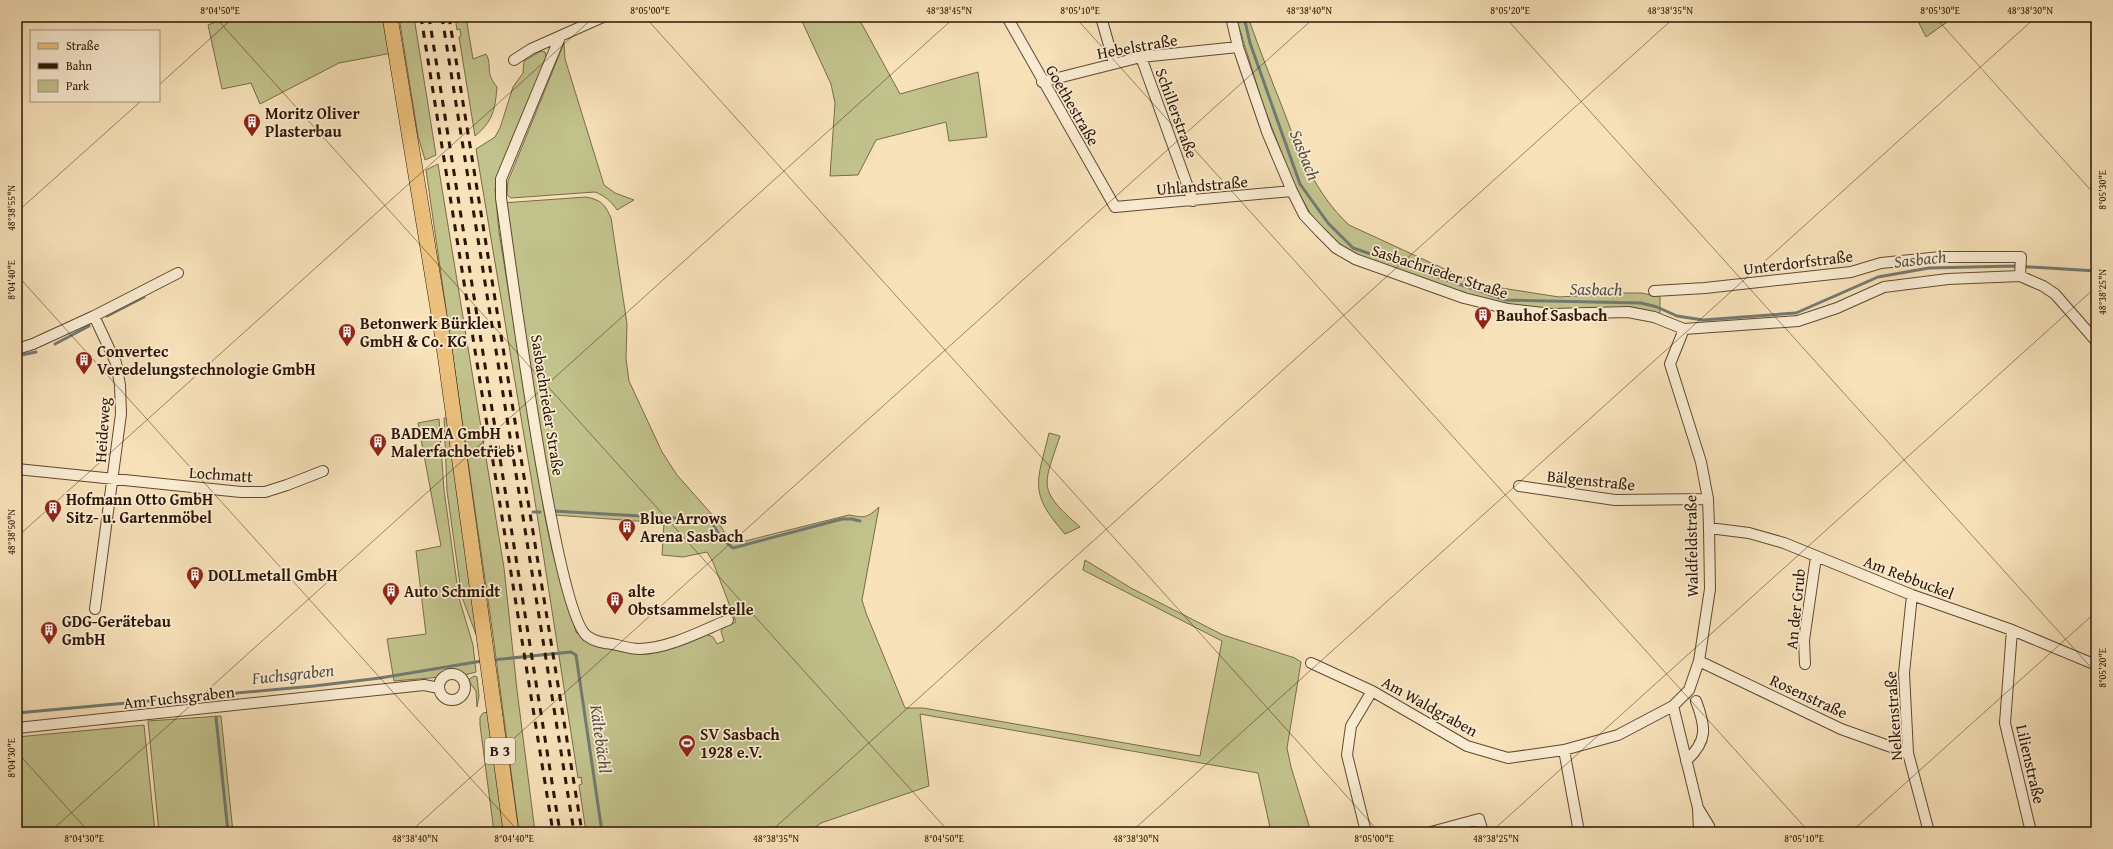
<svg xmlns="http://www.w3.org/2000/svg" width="2113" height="849" font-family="'Gentium Book Plus',serif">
<rect width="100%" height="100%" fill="#f8e2ba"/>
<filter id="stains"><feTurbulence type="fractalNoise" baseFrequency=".005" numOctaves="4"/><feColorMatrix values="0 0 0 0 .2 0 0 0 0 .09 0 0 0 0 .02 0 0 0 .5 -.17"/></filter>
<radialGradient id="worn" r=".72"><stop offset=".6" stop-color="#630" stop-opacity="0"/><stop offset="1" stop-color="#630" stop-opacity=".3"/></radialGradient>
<path fill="#c2c28c" stroke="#786c48" d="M227,17H386L392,53L339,63L260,104L251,83L222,89L208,25Z
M399,17H414L436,155L425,160L418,136Z
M455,17H466L473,59L486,54C493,66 484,71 497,87C495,110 493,121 475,136L459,37L461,36L460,29L457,30Z
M800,17H858L900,94L978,72L987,137L949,141L946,122L876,140L858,175L830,176L835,103L831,84Z
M1236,17H1248C1259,48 1271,79 1283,109C1299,152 1315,193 1349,225L1464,278L1489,286L1559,297L1623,293H1642L1660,297V314L1636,308L1550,310L1511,305L1472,296L1364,261L1342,249L1325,234L1310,213L1294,184L1263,105Z
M1916,17H1954L1926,37Z
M564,43L565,59L604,185L615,193L634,200L617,210C611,201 605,196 595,192L511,198L507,195L508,181L513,169Z
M541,51L545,52L546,58L541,75L495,189L499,232L545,517L552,550L576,632L586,641L642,653L706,634L713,637L717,644L724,641L721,631L723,628L736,622L713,562L707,552L683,557L662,555L664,523L554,515L502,203L586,197C601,200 605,204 611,218L627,324L626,359L629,381L662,452L677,475L716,519L725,533L734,540L745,541L849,515C865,518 867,518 879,507L862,600L866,613L905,708H923L1200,756L1222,641L1083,570L1085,560L1131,588L1223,635L1295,658L1301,662L1287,748L1291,767L1311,832H1271L1258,773L920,714L929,786L821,823L809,832H586L579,785L582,784L581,777L578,778L534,495L476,149L495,137L500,128L513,87L523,73L524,61Z
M438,164L504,568L517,690L535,832H519L493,635L426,170Z
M444,418H447L477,637L463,600L460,584L447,491Z
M439,419L444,490L459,598L473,645L476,672L465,675L394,681L387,639L426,634L416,551L441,546L418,423Z
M1049,433L1060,436C1043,487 1037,489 1080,527L1065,534C1028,492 1037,483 1049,433Z
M474,676L477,677L479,696L477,707L476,691L468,680Z
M488,712L506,832H494L480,725V717L483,713Z
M221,716L233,832H159L148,721Z
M144,725L155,832H19L17,737Z"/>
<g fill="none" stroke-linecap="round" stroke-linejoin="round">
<path stroke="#737972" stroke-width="3" d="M1244,17L1250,43L1300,184L1328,223L1353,248L1506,300L1641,303L1657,307L1677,316L1703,320L1796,313L1878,277L1929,268L2014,266L2096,271
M107,316L144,297
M55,344L89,326
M17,356L36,352
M553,511L710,520L722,539L733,548L842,519H852L860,521
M533,512H540
M492,660L571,652L576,655L602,832
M17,713L314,686L380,678L482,661
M216,717L228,832"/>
<defs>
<path id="minor" d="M1007,17L1115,207L1292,191
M1101,17L1114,63
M1231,17L1238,47L1267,132L1292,191L1304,215L1320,232L1336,248L1355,259L1464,298L1508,309L1552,314L1628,312L1654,317L1684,329L1798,321L1837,308L1884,287L1948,279L2020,276L2043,286L2055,294L2096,341
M560,37L501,179V198C510,259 555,611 587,636C595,642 604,643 613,644C621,646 631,649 640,649C670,648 701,631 728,620
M1141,57L1193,201
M514,60L531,49L603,17
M1042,82L1141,57L1238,47
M1654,291L1705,288L1851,272L1881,263L1941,257H2021L2020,276
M94,316L116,363L120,385L121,414L95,609
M17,349L33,344L94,316L178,273
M17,469L241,492H265L287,485L323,471
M1519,486L1615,500L1708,499
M1709,528L1749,533L1784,543L1912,595L2012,630L2096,665
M1912,595L1904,673L1908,753L1929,832
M2012,630L2005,723L2031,832
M1699,661L1841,729L1908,753
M1311,663L1372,691L1467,746L1508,758L1564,750L1618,735L1673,706L1689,690L1699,661L1710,589L1709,528L1708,499L1701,462L1670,364L1684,329
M1805,664L1804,640L1816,557
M439 687a13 13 0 1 1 26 0a13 13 0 1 1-26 0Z
M1673,706L1698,808L1699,832
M17,728L424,685L439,688
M1564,750L1579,832
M1686,761C1708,741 1706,727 1696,701
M1698,808L1709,826L1711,832
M1366,832L1347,755L1351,726L1372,691
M1431,832L1479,819L1483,832"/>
<path id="primary" d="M390,17L443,339L511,832"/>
</defs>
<use href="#minor" stroke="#604832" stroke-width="12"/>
<use href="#primary" stroke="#2d1505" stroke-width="16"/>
<use href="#minor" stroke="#faecd2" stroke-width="10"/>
<use href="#primary" stroke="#ecc17d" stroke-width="15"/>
<path stroke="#2d1505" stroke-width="3" stroke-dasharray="7 7" stroke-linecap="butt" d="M421,17L553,832
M429,17L560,832
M442,17L574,832
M449,17L582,832"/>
</g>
<path fill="none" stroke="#2d1505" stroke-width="1" stroke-opacity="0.45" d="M215,17L949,832M645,17L1379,832M1075,17L1809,832M1505,17L2096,673M1935,17L2096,196M159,85L234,17M17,212L141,101M17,275L519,832M17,537L594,17M17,752L89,832M50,832L955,17M410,832L1315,17M770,832L1675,17M1131,832L2036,17M1491,832L2096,287M1851,832L2096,612"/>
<defs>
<symbol id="building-pin" viewBox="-11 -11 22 30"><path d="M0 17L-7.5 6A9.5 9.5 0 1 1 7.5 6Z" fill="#8f2418" stroke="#faecd2"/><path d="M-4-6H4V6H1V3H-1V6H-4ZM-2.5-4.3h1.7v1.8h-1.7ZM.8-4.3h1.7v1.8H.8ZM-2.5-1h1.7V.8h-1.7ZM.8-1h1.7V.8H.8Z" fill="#fff"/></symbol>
<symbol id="stadium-pin" viewBox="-11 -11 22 30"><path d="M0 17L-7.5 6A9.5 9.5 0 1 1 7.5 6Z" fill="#8f2418" stroke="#faecd2"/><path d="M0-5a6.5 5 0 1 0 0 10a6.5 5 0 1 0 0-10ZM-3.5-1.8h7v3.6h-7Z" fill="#fff"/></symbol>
</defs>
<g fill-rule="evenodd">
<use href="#building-pin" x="242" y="112" width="20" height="27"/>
<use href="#building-pin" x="1473" y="305" width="20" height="27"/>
<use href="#building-pin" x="337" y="322" width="20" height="27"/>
<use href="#building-pin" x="74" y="350" width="20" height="27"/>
<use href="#building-pin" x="368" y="432" width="20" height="27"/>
<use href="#building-pin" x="43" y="498" width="20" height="27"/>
<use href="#building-pin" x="617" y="517" width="20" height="27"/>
<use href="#building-pin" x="185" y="565" width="20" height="27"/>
<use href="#building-pin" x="381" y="581" width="20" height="27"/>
<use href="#building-pin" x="605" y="590" width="20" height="27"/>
<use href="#building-pin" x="39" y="620" width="20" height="27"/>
<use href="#stadium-pin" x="677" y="733" width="20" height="27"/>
</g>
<g text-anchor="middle" stroke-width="3.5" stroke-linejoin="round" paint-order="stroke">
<rect fill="#faecd2" stroke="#6a5642" stroke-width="1" x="485" y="738" width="30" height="26" rx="3"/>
<g font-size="15" font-weight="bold" fill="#2d1505">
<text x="500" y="756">B 3</text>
</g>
<g font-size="16" fill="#2d1505" stroke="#faecd2">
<text transform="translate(1137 46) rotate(-10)" y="6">Hebelstraße</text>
<text transform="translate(1073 105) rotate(60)" y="6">Goethestraße</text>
<text transform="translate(1177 113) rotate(70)" y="6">Schillerstraße</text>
<text transform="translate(1202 185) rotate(-5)" y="6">Uhlandstraße</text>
<text transform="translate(1798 262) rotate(-7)" y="6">Unterdorfstraße</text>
<text transform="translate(1440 271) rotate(18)" y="6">Sasbachrieder Straße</text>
<text transform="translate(548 405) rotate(81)" y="6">Sasbachrieder Straße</text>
<text transform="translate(102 430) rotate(-86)" y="6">Heideweg</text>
<text transform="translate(221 474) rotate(4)" y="6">Lochmatt</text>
<text transform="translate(1591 480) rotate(6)" y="6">Bälgenstraße</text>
<text transform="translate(1691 546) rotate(-91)" y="6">Waldfeldstraße</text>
<text transform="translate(1909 577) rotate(21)" y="6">Am Rebbuckel</text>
<text transform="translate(1795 609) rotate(-84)" y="6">An der Grub</text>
<text transform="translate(1809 696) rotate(25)" y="6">Rosenstraße</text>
<text transform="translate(179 697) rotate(-6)" y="6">Am Fuchsgraben</text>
<text transform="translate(1430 706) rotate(29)" y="6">Am Waldgraben</text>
<text transform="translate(1893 716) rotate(-94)" y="6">Nelkenstraße</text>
<text transform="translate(2031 764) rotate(77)" y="6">Lilienstraße</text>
</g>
<g font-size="16" font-weight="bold" fill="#2d1505" stroke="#faecd2" text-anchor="start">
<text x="265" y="119">Moritz Oliver<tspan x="265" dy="18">Plasterbau</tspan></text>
<text x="1496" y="321">Bauhof Sasbach</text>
<text x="360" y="329">Betonwerk Bürkle<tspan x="360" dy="18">GmbH &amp; Co. KG</tspan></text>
<text x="97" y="357">Convertec<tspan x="97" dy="18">Veredelungstechnologie GmbH</tspan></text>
<text x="391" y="439">BADEMA GmbH<tspan x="391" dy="18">Malerfachbetrieb</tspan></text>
<text x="66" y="505">Hofmann Otto GmbH<tspan x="66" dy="18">Sitz- u. Gartenmöbel</tspan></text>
<text x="640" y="524">Blue Arrows<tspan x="640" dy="18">Arena Sasbach</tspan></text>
<text x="208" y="581">DOLLmetall GmbH</text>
<text x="404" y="597">Auto Schmidt</text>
<text x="628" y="597">alte<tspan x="628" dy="18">Obstsammelstelle</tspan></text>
<text x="62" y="627">GDG-Gerätebau<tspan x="62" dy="18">GmbH</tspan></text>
<text x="700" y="740">SV Sasbach<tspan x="700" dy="18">1928 e.V.</tspan></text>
</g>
<g font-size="17" font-style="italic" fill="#564f44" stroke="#faecd2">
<text transform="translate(1305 155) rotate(68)" y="6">Sasbach</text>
<text transform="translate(1920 259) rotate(-6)" y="6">Sasbach</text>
<text transform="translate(1596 289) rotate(1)" y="6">Sasbach</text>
<text transform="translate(293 674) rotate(-6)" y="6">Fuchsgraben</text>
<text transform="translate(601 739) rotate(82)" y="6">Kältebächl</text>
</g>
</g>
<rect width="2113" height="849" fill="none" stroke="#f8e2ba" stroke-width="44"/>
<rect x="30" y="30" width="130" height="72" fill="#faecd2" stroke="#a89680"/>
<rect x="38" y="43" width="20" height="6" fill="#ecc17d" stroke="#a89680"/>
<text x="66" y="50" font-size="12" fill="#2d1505">Straße</text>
<rect x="38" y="63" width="20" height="6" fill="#2d1505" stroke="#a89680"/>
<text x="66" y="70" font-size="12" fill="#2d1505">Bahn</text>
<rect x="38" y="80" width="20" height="12" fill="#c2c28c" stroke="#a89680"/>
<text x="66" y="90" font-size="12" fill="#2d1505">Park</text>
<rect x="22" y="22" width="2069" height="805" fill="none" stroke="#2d1505" stroke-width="1.5"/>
<g font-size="10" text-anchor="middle" fill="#2d1505">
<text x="220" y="14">8°04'50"E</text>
<text x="650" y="14">8°05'00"E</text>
<text x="949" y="14">48°38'45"N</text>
<text x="1080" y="14">8°05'10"E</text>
<text x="1309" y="14">48°38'40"N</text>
<text x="1510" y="14">8°05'20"E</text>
<text x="1670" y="14">48°38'35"N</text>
<text x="1940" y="14">8°05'30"E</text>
<text x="2030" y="14">48°38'30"N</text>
<text transform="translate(2102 190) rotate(-90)" y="4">8°05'30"E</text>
<text transform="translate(11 208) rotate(-90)" y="4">48°38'55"N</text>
<text transform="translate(11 280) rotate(-90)" y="4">8°04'40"E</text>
<text transform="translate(2102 292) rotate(-90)" y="4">48°38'25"N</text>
<text transform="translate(11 532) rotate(-90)" y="4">48°38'50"N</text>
<text transform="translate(2102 668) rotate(-90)" y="4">8°05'20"E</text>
<text transform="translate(11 758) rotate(-90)" y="4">8°04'30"E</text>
<text x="84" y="842">8°04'30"E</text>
<text x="415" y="842">48°38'40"N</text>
<text x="514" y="842">8°04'40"E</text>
<text x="776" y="842">48°38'35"N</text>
<text x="944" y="842">8°04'50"E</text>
<text x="1136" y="842">48°38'30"N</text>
<text x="1374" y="842">8°05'00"E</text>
<text x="1496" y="842">48°38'25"N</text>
<text x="1804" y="842">8°05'10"E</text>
</g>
<rect width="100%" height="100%" filter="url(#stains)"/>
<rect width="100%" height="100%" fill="url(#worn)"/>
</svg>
